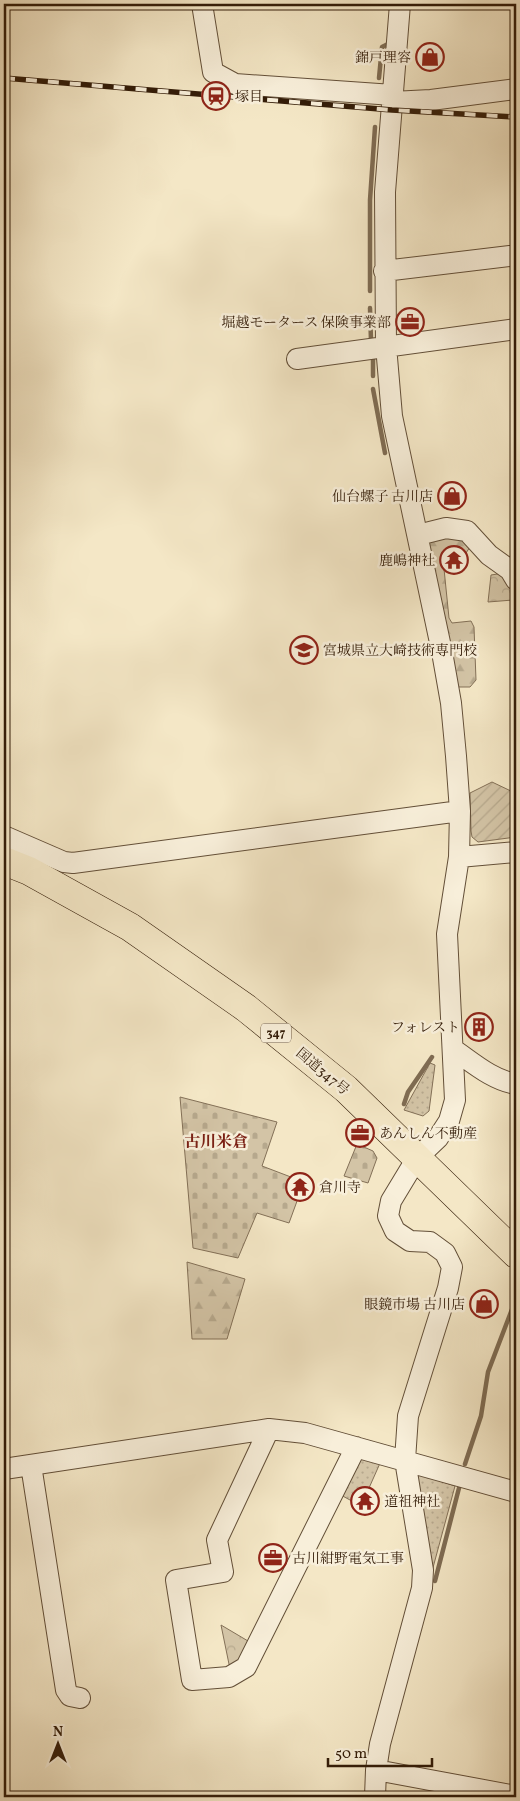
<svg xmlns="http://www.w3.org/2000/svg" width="520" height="1801" font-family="Vollkorn,'Noto Serif JP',serif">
<defs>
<pattern id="grass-dots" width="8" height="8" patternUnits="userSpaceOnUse" patternTransform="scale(1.25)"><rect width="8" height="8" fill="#d3c4a6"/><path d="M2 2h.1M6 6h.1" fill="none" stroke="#b6a88d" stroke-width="1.8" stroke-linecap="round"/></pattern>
<pattern id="forest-firs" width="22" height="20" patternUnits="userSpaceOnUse" patternTransform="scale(1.25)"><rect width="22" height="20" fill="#d3c4a6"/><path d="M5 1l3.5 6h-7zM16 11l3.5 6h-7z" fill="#b6a88d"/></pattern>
<pattern id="cemetery-stones" width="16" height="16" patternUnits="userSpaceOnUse" patternTransform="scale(1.25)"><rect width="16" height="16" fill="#d3c4a6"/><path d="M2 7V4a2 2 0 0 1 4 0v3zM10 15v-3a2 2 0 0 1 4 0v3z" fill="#b6a88d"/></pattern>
<pattern id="park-crowns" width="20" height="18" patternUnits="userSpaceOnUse" patternTransform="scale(1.25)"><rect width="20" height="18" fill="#d3c4a6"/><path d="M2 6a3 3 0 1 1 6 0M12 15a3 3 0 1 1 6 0" fill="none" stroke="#b6a88d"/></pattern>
<pattern id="garden-furrows" width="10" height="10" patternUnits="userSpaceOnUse" patternTransform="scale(1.25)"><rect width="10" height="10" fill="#d3c4a6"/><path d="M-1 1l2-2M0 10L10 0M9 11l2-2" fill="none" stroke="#b6a88d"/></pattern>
</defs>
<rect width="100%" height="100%" fill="#f4e7c6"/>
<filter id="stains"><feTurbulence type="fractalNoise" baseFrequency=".004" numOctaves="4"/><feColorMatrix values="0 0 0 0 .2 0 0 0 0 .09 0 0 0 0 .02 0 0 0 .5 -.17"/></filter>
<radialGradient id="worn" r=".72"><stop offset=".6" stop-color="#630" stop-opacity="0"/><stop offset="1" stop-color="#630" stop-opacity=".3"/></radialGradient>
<path fill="url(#grass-dots)" stroke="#837057" d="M430,1063L435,1065L429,1111L423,1116L404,1110Z
M359,1456L381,1461L361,1506L339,1494Z
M419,1474L455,1486L431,1575L414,1479Z"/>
<path fill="url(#forest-firs)" stroke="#837057" d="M460,536L470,547L466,553L447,554L443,559L449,618L452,623L471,621L474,627L476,680L470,687H459L456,683L428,539Z
M187,1262L245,1279L227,1339H192Z"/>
<path fill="url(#cemetery-stones)" stroke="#837057" d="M180,1097L277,1122L262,1166L304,1182L289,1223L257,1213L238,1258L193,1248Z
M357,1144L373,1151L377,1158L368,1183L344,1176Z"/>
<path fill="url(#park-crowns)" stroke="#837057" d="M504,573L512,580L513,600L488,602L491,575Z
M221,1625L248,1641L238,1662L230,1669Z"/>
<path fill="url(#garden-furrows)" stroke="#837057" d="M492,782L513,792L516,797V837L478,842L472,837L471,831L470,793Z"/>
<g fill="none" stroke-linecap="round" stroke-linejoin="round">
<path stroke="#7f6c53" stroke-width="4.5" d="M379,78L382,47L388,44L389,40
M370,291V200L375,127
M370,308L371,341
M373,355V376
M373,389L385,453
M404,1104L408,1092L432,1057
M465,1464L481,1416L488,1372L514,1304
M435,1581L459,1488"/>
<defs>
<path id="minor" d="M202,4L213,72L235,84L393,95
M392,102L431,100L516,89
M384,271L510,256
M297,359L516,329
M418,535L446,528L467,531L489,555L510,570L516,580
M4,836L64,862L73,863L460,811
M459,857L516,852
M453,1049C472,1062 492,1080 516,1084
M269,1429L217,1540L223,1572L176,1580L192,1680L229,1677L246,1667L356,1447
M31,1465L66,1690L70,1696L80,1698
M4,1469L269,1429L305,1433L516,1492
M376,1770L516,1796
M375,1797L376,1770L380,1744L422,1588L423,1570L405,1460L408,1416L448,1288L452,1267L445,1253L430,1242L410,1241L395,1231L388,1216L391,1201L417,1158L438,1138L449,1121L455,1100L447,934L459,857L460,811L456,756L451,703L442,652L392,416L386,346L385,192L400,4"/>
<path id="highway" d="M4,861L29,871L130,927L246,1008L346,1089L516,1254"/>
</defs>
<use href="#minor" stroke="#634f38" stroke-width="22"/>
<use href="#highway" stroke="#331c08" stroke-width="29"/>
<use href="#minor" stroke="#f8efda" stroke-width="20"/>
<use href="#highway" stroke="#f4e7c6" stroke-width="28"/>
<defs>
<path id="rail" d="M4,78L392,110L516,117"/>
</defs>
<use href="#rail" stroke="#331c08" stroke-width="5.5"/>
<use href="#rail" stroke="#f8efda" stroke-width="4" stroke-dasharray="11" stroke-linecap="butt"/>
</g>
<defs>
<symbol id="shop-ring" viewBox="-11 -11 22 22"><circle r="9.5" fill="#f8efda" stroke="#8f2418" stroke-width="1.5"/><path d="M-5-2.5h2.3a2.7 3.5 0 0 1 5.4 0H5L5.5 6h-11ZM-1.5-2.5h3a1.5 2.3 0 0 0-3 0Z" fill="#8f2418"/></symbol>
<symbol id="station-ring" viewBox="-11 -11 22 22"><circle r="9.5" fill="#f8efda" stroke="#8f2418" stroke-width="1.5"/><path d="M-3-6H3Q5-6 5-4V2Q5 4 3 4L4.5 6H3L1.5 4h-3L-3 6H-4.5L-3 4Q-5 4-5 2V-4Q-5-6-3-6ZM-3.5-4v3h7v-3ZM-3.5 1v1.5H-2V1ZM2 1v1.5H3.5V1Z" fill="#8f2418"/></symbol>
<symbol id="office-ring" viewBox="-11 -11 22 22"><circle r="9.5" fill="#f8efda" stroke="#8f2418" stroke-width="1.5"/><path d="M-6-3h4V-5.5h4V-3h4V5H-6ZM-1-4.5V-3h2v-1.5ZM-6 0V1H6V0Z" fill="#8f2418"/></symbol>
<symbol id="temple-ring" viewBox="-11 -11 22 22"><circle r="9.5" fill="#f8efda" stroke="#8f2418" stroke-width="1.5"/><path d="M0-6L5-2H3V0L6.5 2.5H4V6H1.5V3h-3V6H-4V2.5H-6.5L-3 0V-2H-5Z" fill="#8f2418"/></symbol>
<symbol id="university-ring" viewBox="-11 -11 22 22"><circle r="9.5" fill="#f8efda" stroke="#8f2418" stroke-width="1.5"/><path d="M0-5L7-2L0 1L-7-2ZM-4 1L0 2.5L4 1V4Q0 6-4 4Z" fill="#8f2418"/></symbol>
<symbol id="building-ring" viewBox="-11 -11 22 22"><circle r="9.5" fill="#f8efda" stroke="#8f2418" stroke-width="1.5"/><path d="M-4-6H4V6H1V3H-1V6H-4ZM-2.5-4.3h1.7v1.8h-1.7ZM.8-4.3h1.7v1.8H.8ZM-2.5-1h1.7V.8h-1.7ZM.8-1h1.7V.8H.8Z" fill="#8f2418"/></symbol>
</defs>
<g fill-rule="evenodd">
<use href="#shop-ring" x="414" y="41" width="32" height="32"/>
<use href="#station-ring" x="200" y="80" width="32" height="32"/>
<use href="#office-ring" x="394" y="306" width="32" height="32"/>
<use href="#shop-ring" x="436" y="480" width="32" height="32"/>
<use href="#temple-ring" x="438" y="544" width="32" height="32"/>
<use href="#university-ring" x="288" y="634" width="32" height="32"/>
<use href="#building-ring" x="463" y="1011" width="32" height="32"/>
<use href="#office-ring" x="344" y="1117" width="32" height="32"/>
<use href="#temple-ring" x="284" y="1171" width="32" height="32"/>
<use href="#shop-ring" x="468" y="1288" width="32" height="32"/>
<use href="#temple-ring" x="349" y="1485" width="32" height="32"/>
<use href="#office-ring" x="257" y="1542" width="32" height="32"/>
</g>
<g text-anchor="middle" stroke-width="5" stroke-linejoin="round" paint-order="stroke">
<rect fill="#f8efda" stroke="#6e5b47" stroke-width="1" x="261" y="1023.5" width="30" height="19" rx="4"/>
<g font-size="12" font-weight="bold" fill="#331c08">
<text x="276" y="1037">347</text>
</g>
<g font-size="14" fill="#331c08" stroke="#f8efda" text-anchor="end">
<text x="411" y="62">錦戸理容</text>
<text x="235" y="101" text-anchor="start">塚目</text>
<text x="391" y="327">堀越モータース 保険事業部</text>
<text x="433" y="501">仙台螺子 古川店</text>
<text x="435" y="565">鹿嶋神社</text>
<text x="323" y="655" text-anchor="start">宮城県立大崎技術専門校</text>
<text x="460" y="1032">フォレスト</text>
<text x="379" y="1138" text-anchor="start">あんしん不動産</text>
<text x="319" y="1192" text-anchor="start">倉川寺</text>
<text x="465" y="1309">眼鏡市場 古川店</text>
<text x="384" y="1506" text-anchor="start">道祖神社</text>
<text x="292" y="1563" text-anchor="start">古川紺野電気工事</text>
</g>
<g font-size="14" fill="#331c08" stroke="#f8efda">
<text transform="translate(323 1071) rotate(40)" y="5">国道347号</text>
</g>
<g font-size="16" font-weight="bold" fill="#7a1f14" stroke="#f8efda">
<text x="216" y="1147">古川米倉</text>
</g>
</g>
<rect width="520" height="1801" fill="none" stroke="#f4e7c6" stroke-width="20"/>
<rect x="5" y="5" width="510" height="1791" fill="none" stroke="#331c08" stroke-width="2.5"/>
<rect x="10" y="10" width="500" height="1781" fill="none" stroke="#331c08"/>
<g transform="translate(58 1744)" stroke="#f8efda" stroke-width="4" paint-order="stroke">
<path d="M0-4L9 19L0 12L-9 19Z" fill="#331c08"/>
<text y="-8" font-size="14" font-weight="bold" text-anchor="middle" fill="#331c08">N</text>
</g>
<path d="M328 1758v8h104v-8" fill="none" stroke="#331c08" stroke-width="2.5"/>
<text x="335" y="1758" font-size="15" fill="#331c08" stroke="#f8efda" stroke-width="4" paint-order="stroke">50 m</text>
<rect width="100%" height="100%" filter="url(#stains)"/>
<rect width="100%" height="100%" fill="url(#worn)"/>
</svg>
